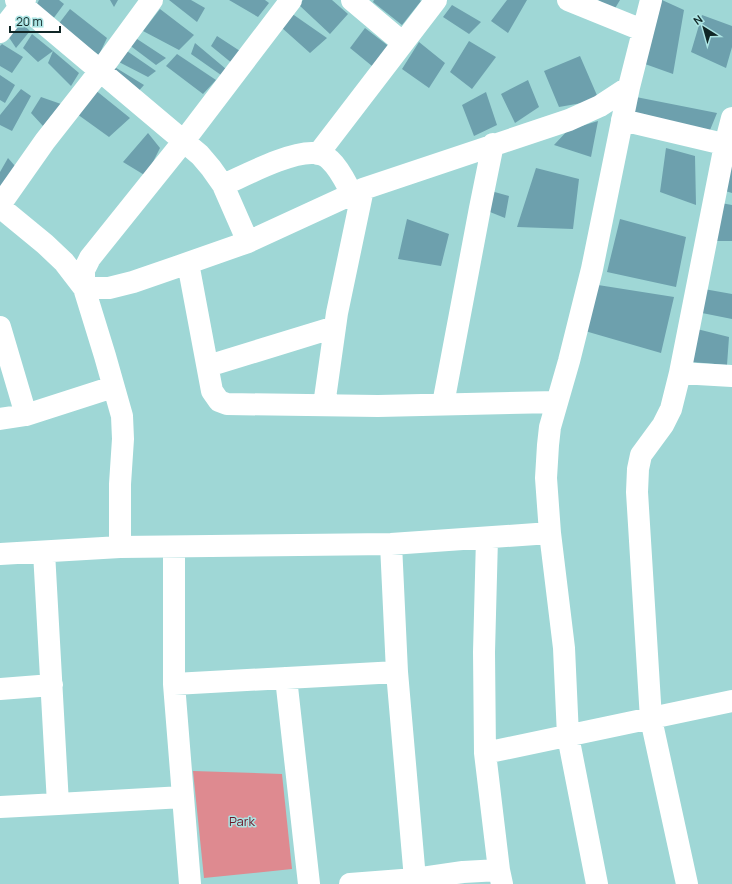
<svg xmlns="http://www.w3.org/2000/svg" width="732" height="884" font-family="Manrope,sans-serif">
<rect width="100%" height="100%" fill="#9fd7d6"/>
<path fill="#de8a90" d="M193,771L282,774L292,869L204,878Z"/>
<path fill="#6da0ad" d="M39,0H59L64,4L53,19L37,4Z
M110,0H118L114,7Z
M169,0H191L205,8L197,22Z
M229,0H265L269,3L258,17Z
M303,0H332L348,14L330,34L299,5Z
M374,0H420L421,1L402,25L373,2Z
M507,0H527L508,33L491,21Z
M598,0H620L614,10Z
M662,0L684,10L673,74L645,64Z
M452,5L481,22L469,34L466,32L443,17Z
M70,9L107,38L99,55L57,26Z
M160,9L194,35L179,50L143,31Z
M291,13L327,38L310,53L282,28Z
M702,15L732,26V47L726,68L691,52Z
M18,20L30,31L16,48L8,36Z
M365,28L391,48L372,66L350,48Z
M32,34L53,51L38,62L23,48Z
M217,36L240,51L233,64L211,46Z
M134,37L166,58L156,65L128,44Z
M469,41L496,57L472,89L450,72Z
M419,42L445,63L429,88L402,69Z
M195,43L226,69L221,75L191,54Z
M2,44L23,57L12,73L0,66V46Z
M124,49L156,71L148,77L117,61Z
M53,51L79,73L71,86L48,63Z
M177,54L216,80L203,94L166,66Z
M580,56L599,100L559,107L544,71Z
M113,66L144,85L136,94L108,73Z
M0,75L15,85L5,103L0,100Z
M528,80L539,107L515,123L501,94Z
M21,89L31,96L12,131L0,125V115Z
M94,89L130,118L109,137L77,114Z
M486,92L497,125L474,136L462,105Z
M41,97L61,104L43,126L31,113Z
M636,97L717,113L708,135L634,114Z
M598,121L591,157L554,145L568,130Z
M148,133L160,148L146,176L123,162Z
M666,148L695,156L696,205L660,192Z
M732,153V193L722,190Z
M8,158L15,166L0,190V172Z
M536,168L579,179L573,229L517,227Z
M491,191L509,196L505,218L490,212Z
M721,203L732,205V241H710Z
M407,219L449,234L441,266L398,259Z
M620,219L686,237L676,287L607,272Z
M598,285L674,297L661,353L585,331Z
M704,289L732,294V319L702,313Z
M697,329L729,337L727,365L692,362Z"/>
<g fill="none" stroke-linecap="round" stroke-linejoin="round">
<path stroke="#fff" stroke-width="22" d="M16,0L200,155L211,168L223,185L248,242
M291,0L183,142L90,258L84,270V288H109L133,282L188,263L248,242L363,189L569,120L600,106L629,87
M352,0L403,43
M568,0L642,30
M0,32L25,0
M622,120L732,146
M318,154L436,0
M223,185C246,175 289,152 313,153C320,153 326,156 330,160C340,169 346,183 352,194
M0,205L45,141L100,71L152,0
M0,207L45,244L64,262L84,288L105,356L122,416L123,439L120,484V547
M188,263L212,391L219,401L227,404L378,406L557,402
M0,327L26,415L0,419
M208,366L335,327
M680,373L732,376
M443,404L480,208L493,144
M324,405L337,313L363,189
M26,415L113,387
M487,538L484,652L485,753L499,870L502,884
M174,547V684L190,884
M44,552L58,804L183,797
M0,554L120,547L391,544L550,533
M397,672L415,879
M286,678L309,884
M174,684L397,672L391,544
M0,689L52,685
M485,753L732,701
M0,807L58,804
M350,884L415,879L463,872L499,870
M597,884L568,736L564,648L550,533L546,478L548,445L550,427L569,361L592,269L629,87L651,0
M687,884L651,719L637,492L638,469L641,455L663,425L671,409L680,373L725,145L732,118"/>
</g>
<g text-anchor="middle" stroke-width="3" stroke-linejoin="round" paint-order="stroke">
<g font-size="13" fill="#6d1728" stroke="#ace4e3">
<text x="242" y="826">Park</text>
</g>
</g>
<g transform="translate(704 28) rotate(323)" stroke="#ace4e3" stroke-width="3" paint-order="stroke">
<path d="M0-3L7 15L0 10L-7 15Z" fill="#102626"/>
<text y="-6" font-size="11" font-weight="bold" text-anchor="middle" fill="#102626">N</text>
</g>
<path d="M10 26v6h50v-6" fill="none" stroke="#102626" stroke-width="2"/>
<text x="16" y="26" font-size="12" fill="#102626" stroke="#ace4e3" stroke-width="3" paint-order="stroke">20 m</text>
</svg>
